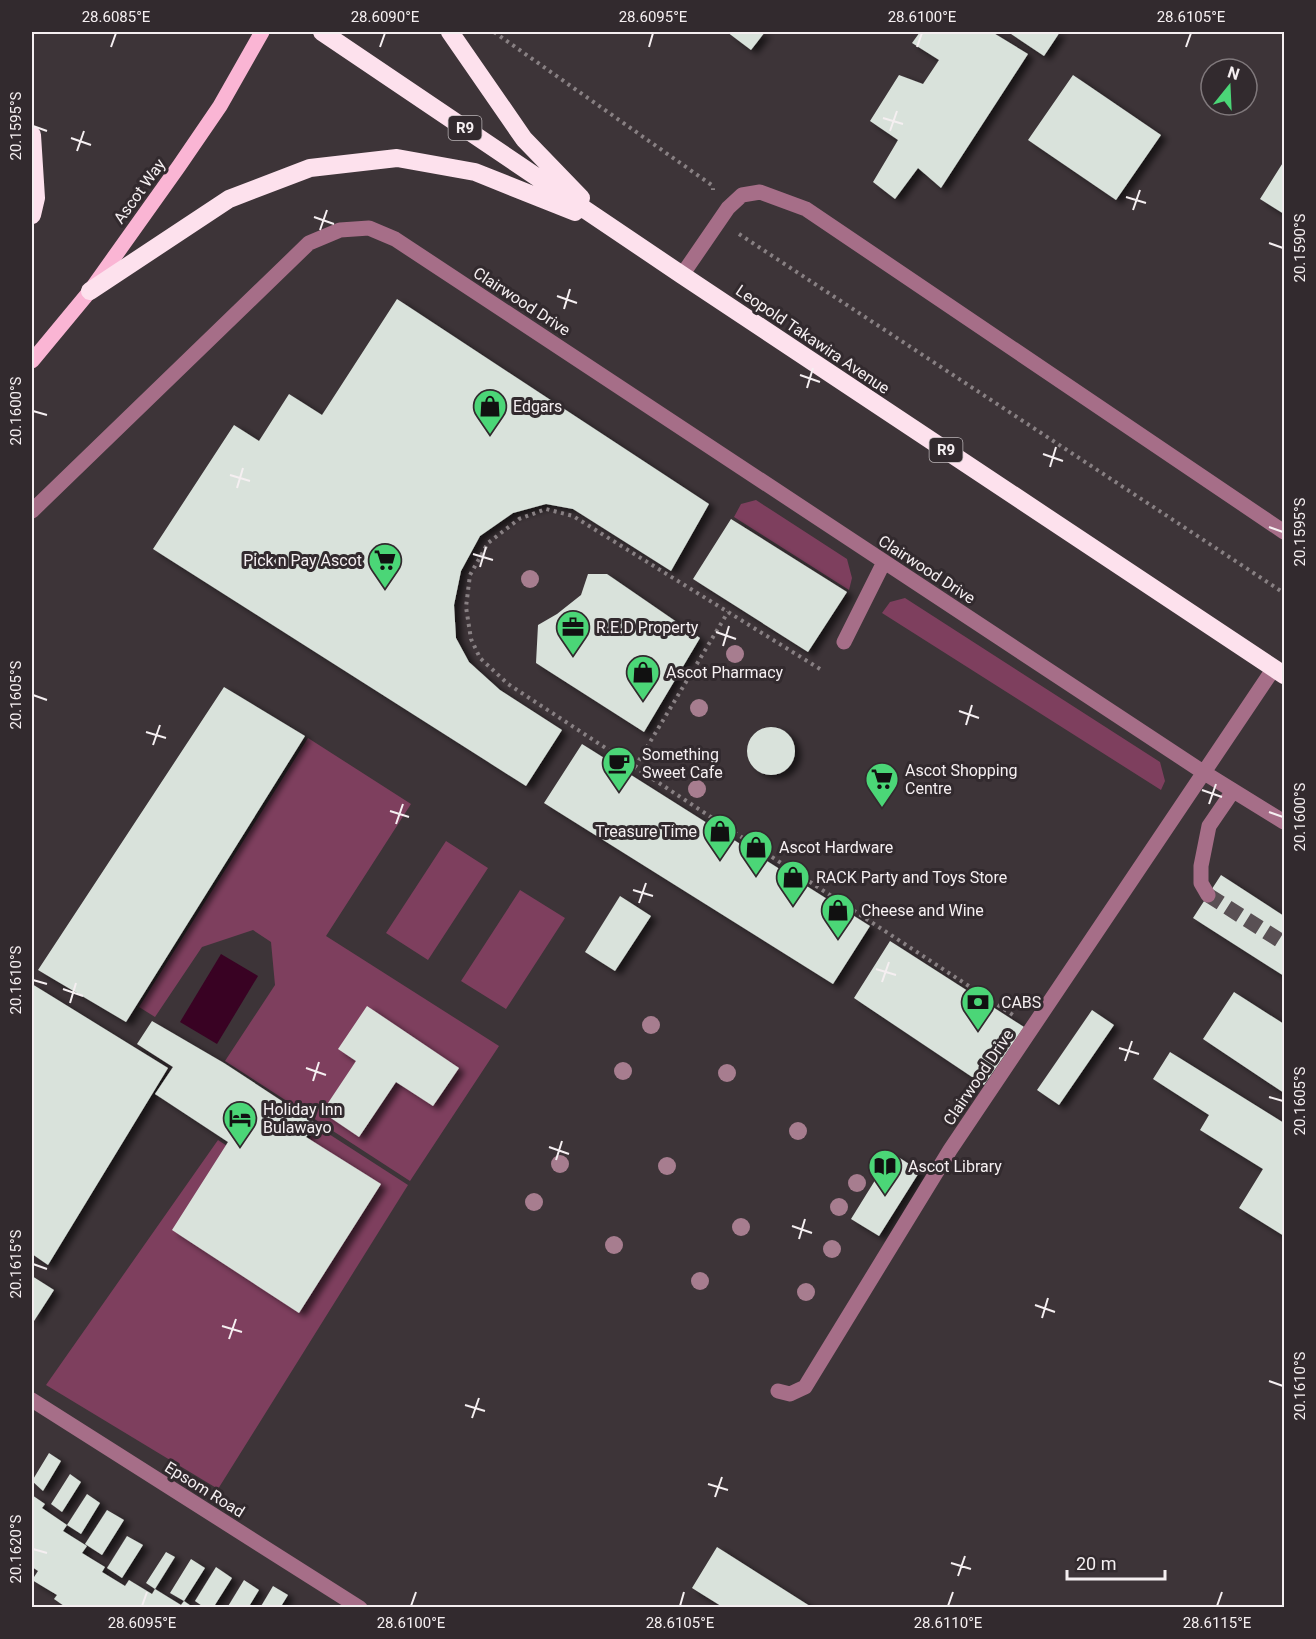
<svg xmlns="http://www.w3.org/2000/svg" width="1316" height="1639" font-family="Roboto,sans-serif">
<defs>
<filter id="shadow"><feDropShadow dx="6" dy="4" stdDeviation="3" flood-color="#0009"/></filter>
</defs>
<rect width="100%" height="100%" fill="#3d3438"/>
<path fill="#7e3f5e" d="M756,500L847,559L852,578L849,590L734,517L741,504Z
M905,598L1160,762L1165,781L1161,790L882,613L890,602Z
M308,738L411,804L326,936L499,1046L410,1181L225,1061L275,985L271,942L253,930L202,947L155,1017L139,1007Z
M446,841L488,868L428,960L386,933Z
M520,890L565,918L506,1009L461,981Z
M318,1127L408,1185L218,1489L46,1385L218,1140L244,1157L298,1153Z"/>
<path fill="#390223" d="M221,954L258,976L217,1044L180,1022Z"/>
<path fill="#d9e2db" filter="url(#shadow)" d="M727,32H765L751,50Z
M920,32H992L1028,54L941,188L918,168L895,199L873,182L898,140L870,121L899,75L923,84L939,60L912,43Z
M1008,32H1060L1044,56Z
M1073,75L1161,135L1116,200L1028,140Z
M1284,161V214L1260,199Z
M397,299L709,504L671,571L573,509L546,504L513,513L480,536L461,571L454,605L456,638L469,662L500,690L562,730L526,786L153,549L234,425L259,441L289,394L322,415Z
M731,519L847,592L808,652L693,579Z
M588,574H607L700,638L644,732L536,663L538,625L557,614L581,595Z
M224,687L305,736L126,1022L38,970Z
M747 751a24 24 0 1 1 48 0a24 24 0 1 1-48 0Z
M582,744L870,926L833,984L544,803Z
M1221,875L1284,916V976L1193,918Z
M620,896L651,916L615,971L585,952Z
M890,941L1024,1027L984,1085L854,998Z
M32,984L168,1068L48,1265L32,1254Z
M1234,992L1284,1024V1093L1203,1039Z
M367,1006L459,1068L433,1106L396,1082L359,1137L322,1112L356,1061L338,1049Z
M1092,1010L1114,1025L1059,1105L1037,1090Z
M152,1021L224,1063L317,1124L306,1137L381,1184L299,1313L172,1230L228,1142L155,1094L173,1067L137,1044Z
M1170,1052L1284,1123V1236L1239,1208L1263,1169L1200,1130L1209,1115L1153,1079Z
M892,1153L920,1171L879,1236L851,1219Z
M32,1276L54,1290L34,1321L32,1320Z
M49,1453L61,1461L43,1491L32,1481Z
M70,1474L81,1482L62,1512L51,1504Z
M87,1494L100,1503L81,1534L67,1525Z
M32,1495L45,1504L42,1508L67,1525L63,1531L87,1546L82,1553L105,1567L102,1572L125,1586L129,1580L152,1594L155,1589L146,1583L166,1552L175,1557L155,1589L181,1605L184,1601L194,1608H67L54,1599L57,1595L32,1580L38,1571L32,1567Z
M107,1510L124,1520L102,1555L85,1544Z
M127,1536L143,1545L122,1578L107,1568Z
M717,1547L813,1608H721V1606L692,1588Z
M191,1559L205,1568L184,1601L170,1593Z
M216,1567L232,1578L213,1608H205L195,1601Z
M244,1580L259,1590L248,1608H227Z
M273,1586L288,1595L280,1608H260Z"/>
<g fill="none" stroke-linecap="round" stroke-linejoin="round">
<path stroke="#595054" stroke-width="15" stroke-dasharray="15 8" stroke-linecap="butt" d="M1208,895L1284,943"/>
<path stroke="#888083" stroke-width="4" stroke-dasharray="3 4.5" stroke-linecap="butt" d="M494,32L713,186V190
M739,234L1284,593
M820,669L573,516L546,509L519,519L488,543L470,575L466,607L471,639L480,658L508,684L1013,1015
M635,767L728,612"/>
<path stroke="#a66e88" stroke-width="15" d="M682,275L728,208L742,195L760,192L806,209L1284,532
M32,511L309,243L340,230L369,228L395,239L1203,772L1284,822
M844,642L884,562
M1208,895L1201,883V866L1209,826L1233,791
M778,1391L790,1394L805,1387L950,1150L1274,668
M32,1400L360,1608"/>
<path stroke="#fab5d4" stroke-width="15" d="M32,361L90,291L179,166L220,106L262,32"/>
<path stroke="#fde1ed" stroke-width="18" d="M322,32L682,275L1284,675
M450,32L524,139L581,198
M32,135L36,198L32,215
M90,291L229,199L310,168L397,158L475,172L575,212"/>
</g>
<g fill="#a77d8f">
<circle cx="530" cy="579" r="9"/>
<circle cx="735" cy="654" r="9"/>
<circle cx="699" cy="708" r="9"/>
<circle cx="697" cy="789" r="9"/>
<circle cx="651" cy="1025" r="9"/>
<circle cx="623" cy="1071" r="9"/>
<circle cx="727" cy="1073" r="9"/>
<circle cx="798" cy="1131" r="9"/>
<circle cx="560" cy="1164" r="9"/>
<circle cx="667" cy="1166" r="9"/>
<circle cx="857" cy="1183" r="9"/>
<circle cx="534" cy="1202" r="9"/>
<circle cx="839" cy="1207" r="9"/>
<circle cx="741" cy="1227" r="9"/>
<circle cx="614" cy="1245" r="9"/>
<circle cx="832" cy="1249" r="9"/>
<circle cx="700" cy="1281" r="9"/>
<circle cx="806" cy="1292" r="9"/>
</g>
<path fill="none" stroke="#f5eff1" stroke-width="2" d="M111,47L116,33M380,47L385,33M649,47L653,33M917,47L922,33M1186,47L1191,33M883,118L903,124M33,126L47,131M890,131L897,111M71,138L91,145M77,151L84,131M1126,197L1146,203M1133,210L1140,190M314,217L334,224M320,230L327,210M1269,243L1283,248M557,296L577,303M564,309L570,289M800,375L820,382M807,388L813,368M33,411L47,415M1043,454L1063,461M1050,467L1056,447M230,475L250,481M237,488L243,468M1269,527L1283,532M473,554L493,560M480,567L486,547M716,632L736,639M723,646L729,626M33,695L47,700M959,711L979,718M966,725L972,705M146,732L166,738M153,745L160,725M1202,790L1222,797M1209,804L1216,784M390,811L409,817M1269,812L1283,817M396,824L403,804M633,890L653,896M639,903L646,883M876,969L896,975M33,980L47,984M882,982L889,962M63,989L83,996M70,1003L76,983M1119,1048L1139,1054M1125,1061L1132,1041M306,1068L326,1075M313,1081L319,1062M1269,1097L1283,1101M549,1147L569,1154M556,1160L562,1141M792,1226L812,1233M799,1239L805,1219M33,1264L47,1269M1035,1305L1055,1312M1042,1318L1048,1298M222,1326L242,1332M229,1339L236,1319M1269,1381L1283,1386M465,1405L485,1411M472,1418L479,1398M708,1484L728,1490M715,1497L722,1477M33,1549L47,1553M951,1563L971,1569M958,1576L965,1556M142,1606L147,1592M411,1606L416,1592M680,1606L684,1592M948,1606L953,1592M1217,1606L1222,1592"/>
<defs>
<symbol id="shop-pin" viewBox="-11 -11 22 30"><path d="M0 17L-7.5 6A9.5 9.5 0 1 1 7.5 6Z" fill="#4bd677" stroke="#322a2e"/><path d="M-5-2.5h2.3a2.7 3.5 0 0 1 5.4 0H5L5.5 6h-11ZM-1.5-2.5h3a1.5 2.3 0 0 0-3 0Z" fill="#111"/></symbol>
<symbol id="supermarket-pin" viewBox="-11 -11 22 30"><path d="M0 17L-7.5 6A9.5 9.5 0 1 1 7.5 6Z" fill="#4bd677" stroke="#322a2e"/><path d="M-6-5.5h2.5l.6 2H6L4.5 2H-2.5L-4.4-4H-6ZM-1.5 3.2a1.3 1.3 0 1 0 .1 0ZM3 3.2a1.3 1.3 0 1 0 .1 0Z" fill="#111"/></symbol>
<symbol id="office-pin" viewBox="-11 -11 22 30"><path d="M0 17L-7.5 6A9.5 9.5 0 1 1 7.5 6Z" fill="#4bd677" stroke="#322a2e"/><path d="M-6-3h4V-5.5h4V-3h4V5H-6ZM-1-4.5V-3h2v-1.5ZM-6 0V1H6V0Z" fill="#111"/></symbol>
<symbol id="cafe-pin" viewBox="-11 -11 22 30"><path d="M0 17L-7.5 6A9.5 9.5 0 1 1 7.5 6Z" fill="#4bd677" stroke="#322a2e"/><path d="M-5.5-4.5H6V0H3Q3 3.5 0 3.5H-2.5Q-5.5 3.5-5.5 0ZM3-3.2v2h1.7v-2ZM-6 4.5H4V6H-6Z" fill="#111"/></symbol>
<symbol id="bank-pin" viewBox="-11 -11 22 30"><path d="M0 17L-7.5 6A9.5 9.5 0 1 1 7.5 6Z" fill="#4bd677" stroke="#322a2e"/><path d="M-6-4H6V4H-6ZM0-2.3a2.3 2.3 0 1 0 0 4.6a2.3 2.3 0 1 0 0-4.6Z" fill="#111"/></symbol>
<symbol id="hotel-pin" viewBox="-11 -11 22 30"><path d="M0 17L-7.5 6A9.5 9.5 0 1 1 7.5 6Z" fill="#4bd677" stroke="#322a2e"/><path d="M-6-4.5h1.5V1H6V5H4.5V3h-9V5H-6ZM-4 0a1.8 1.8 0 1 1 3.6 0ZM.5 0V-2.5h3Q6-2.5 6 0Z" fill="#111"/></symbol>
<symbol id="library-pin" viewBox="-11 -11 22 30"><path d="M0 17L-7.5 6A9.5 9.5 0 1 1 7.5 6Z" fill="#4bd677" stroke="#322a2e"/><path d="M-6-4Q-3-5.5-.7-3.5V5Q-3 3-6 4ZM6-4Q3-5.5 .7-3.5V5Q3 3 6 4Z" fill="#111"/></symbol>
</defs>
<g fill-rule="evenodd">
<use href="#shop-pin" x="471" y="387" width="38" height="52"/>
<use href="#supermarket-pin" x="366" y="541" width="38" height="52"/>
<use href="#office-pin" x="554" y="608" width="38" height="52"/>
<use href="#shop-pin" x="624" y="653" width="38" height="52"/>
<use href="#cafe-pin" x="600" y="744" width="38" height="52"/>
<use href="#supermarket-pin" x="863" y="760" width="38" height="52"/>
<use href="#shop-pin" x="701" y="812" width="38" height="52"/>
<use href="#shop-pin" x="737" y="828" width="38" height="52"/>
<use href="#shop-pin" x="774" y="858" width="38" height="52"/>
<use href="#shop-pin" x="819" y="891" width="38" height="52"/>
<use href="#bank-pin" x="959" y="983" width="38" height="52"/>
<use href="#hotel-pin" x="221" y="1099" width="38" height="52"/>
<use href="#library-pin" x="866" y="1147" width="38" height="52"/>
</g>
<g text-anchor="middle" stroke-width="6" stroke-linejoin="round" paint-order="stroke">
<g fill="#322a2e" stroke="#bab4b6" stroke-width="1.5">
<rect x="448.5" y="116" width="33" height="24" rx="4.5"/>
<rect x="929.5" y="438" width="33" height="24" rx="4.5"/>
</g>
<g font-size="15" font-weight="bold" fill="#f5eff1">
<text x="465" y="133">R9</text>
<text x="946" y="455">R9</text>
</g>
<g font-size="16" fill="#f5eff1" stroke="#322a2e">
<text transform="translate(139 191) rotate(-54)" y="6">Ascot Way</text>
<text transform="translate(522 301) rotate(33)" y="6">Clairwood Drive</text>
<text transform="translate(813 339) rotate(34)" y="6">Leopold Takawira Avenue</text>
<text transform="translate(927 569) rotate(33)" y="6">Clairwood Drive</text>
<text transform="translate(978 1077) rotate(-56)" y="6">Clairwood Drive</text>
<text transform="translate(205 1489) rotate(32)" y="6">Epsom Road</text>
</g>
<g font-size="16" fill="#f5eff1" stroke="#322a2e" text-anchor="start">
<text x="513" y="412">Edgars</text>
<text x="362" y="566" text-anchor="end">Pick n Pay Ascot</text>
<text x="596" y="633">R.E.D Property</text>
<text x="666" y="678">Ascot Pharmacy</text>
<text x="642" y="760">Something<tspan x="642" dy="18">Sweet Cafe</tspan></text>
<text x="905" y="776">Ascot Shopping<tspan x="905" dy="18">Centre</tspan></text>
<text x="697" y="837" text-anchor="end">Treasure Time</text>
<text x="779" y="853">Ascot Hardware</text>
<text x="816" y="883">RACK Party and Toys Store</text>
<text x="861" y="916">Cheese and Wine</text>
<text x="1001" y="1008">CABS</text>
<text x="263" y="1115">Holiday Inn<tspan x="263" dy="18">Bulawayo</tspan></text>
<text x="908" y="1172">Ascot Library</text>
</g>
</g>
<rect width="1316" height="1639" fill="none" stroke="#322a2e" stroke-width="66"/>
<g transform="translate(1229 87) rotate(18)"><circle r="28" fill="#322a2e" stroke="#80797c" stroke-width="1.5"/>
<path d="M0-4.5L10 22L0 15L-10 22Z" fill="#4bd677"/>
<text y="-9" font-size="16" font-weight="bold" text-anchor="middle" fill="#f5eff1">N</text>
</g>
<path d="M1067 1570v9h98v-9" fill="none" stroke="#f5eff1" stroke-width="3"/>
<text x="1076" y="1570" font-size="18" fill="#f5eff1" stroke="#322a2e" stroke-width="4.5" paint-order="stroke">20 m</text>
<rect x="33" y="33" width="1250" height="1573" fill="none" stroke="#f5eff1" stroke-width="2"/>
<g font-size="15" text-anchor="middle" fill="#f5eff1">
<text x="116" y="22">28.6085°E</text>
<text x="385" y="22">28.6090°E</text>
<text x="653" y="22">28.6095°E</text>
<text x="922" y="22">28.6100°E</text>
<text x="1191" y="22">28.6105°E</text>
<text transform="translate(16 126) rotate(-90)" y="5">20.1595°S</text>
<text transform="translate(1300 248) rotate(-90)" y="5">20.1590°S</text>
<text transform="translate(16 411) rotate(-90)" y="5">20.1600°S</text>
<text transform="translate(1300 532) rotate(-90)" y="5">20.1595°S</text>
<text transform="translate(16 695) rotate(-90)" y="5">20.1605°S</text>
<text transform="translate(1300 817) rotate(-90)" y="5">20.1600°S</text>
<text transform="translate(16 980) rotate(-90)" y="5">20.1610°S</text>
<text transform="translate(1300 1101) rotate(-90)" y="5">20.1605°S</text>
<text transform="translate(16 1264) rotate(-90)" y="5">20.1615°S</text>
<text transform="translate(1300 1386) rotate(-90)" y="5">20.1610°S</text>
<text transform="translate(16 1549) rotate(-90)" y="5">20.1620°S</text>
<text x="142" y="1628">28.6095°E</text>
<text x="411" y="1628">28.6100°E</text>
<text x="680" y="1628">28.6105°E</text>
<text x="948" y="1628">28.6110°E</text>
<text x="1217" y="1628">28.6115°E</text>
</g>
</svg>
